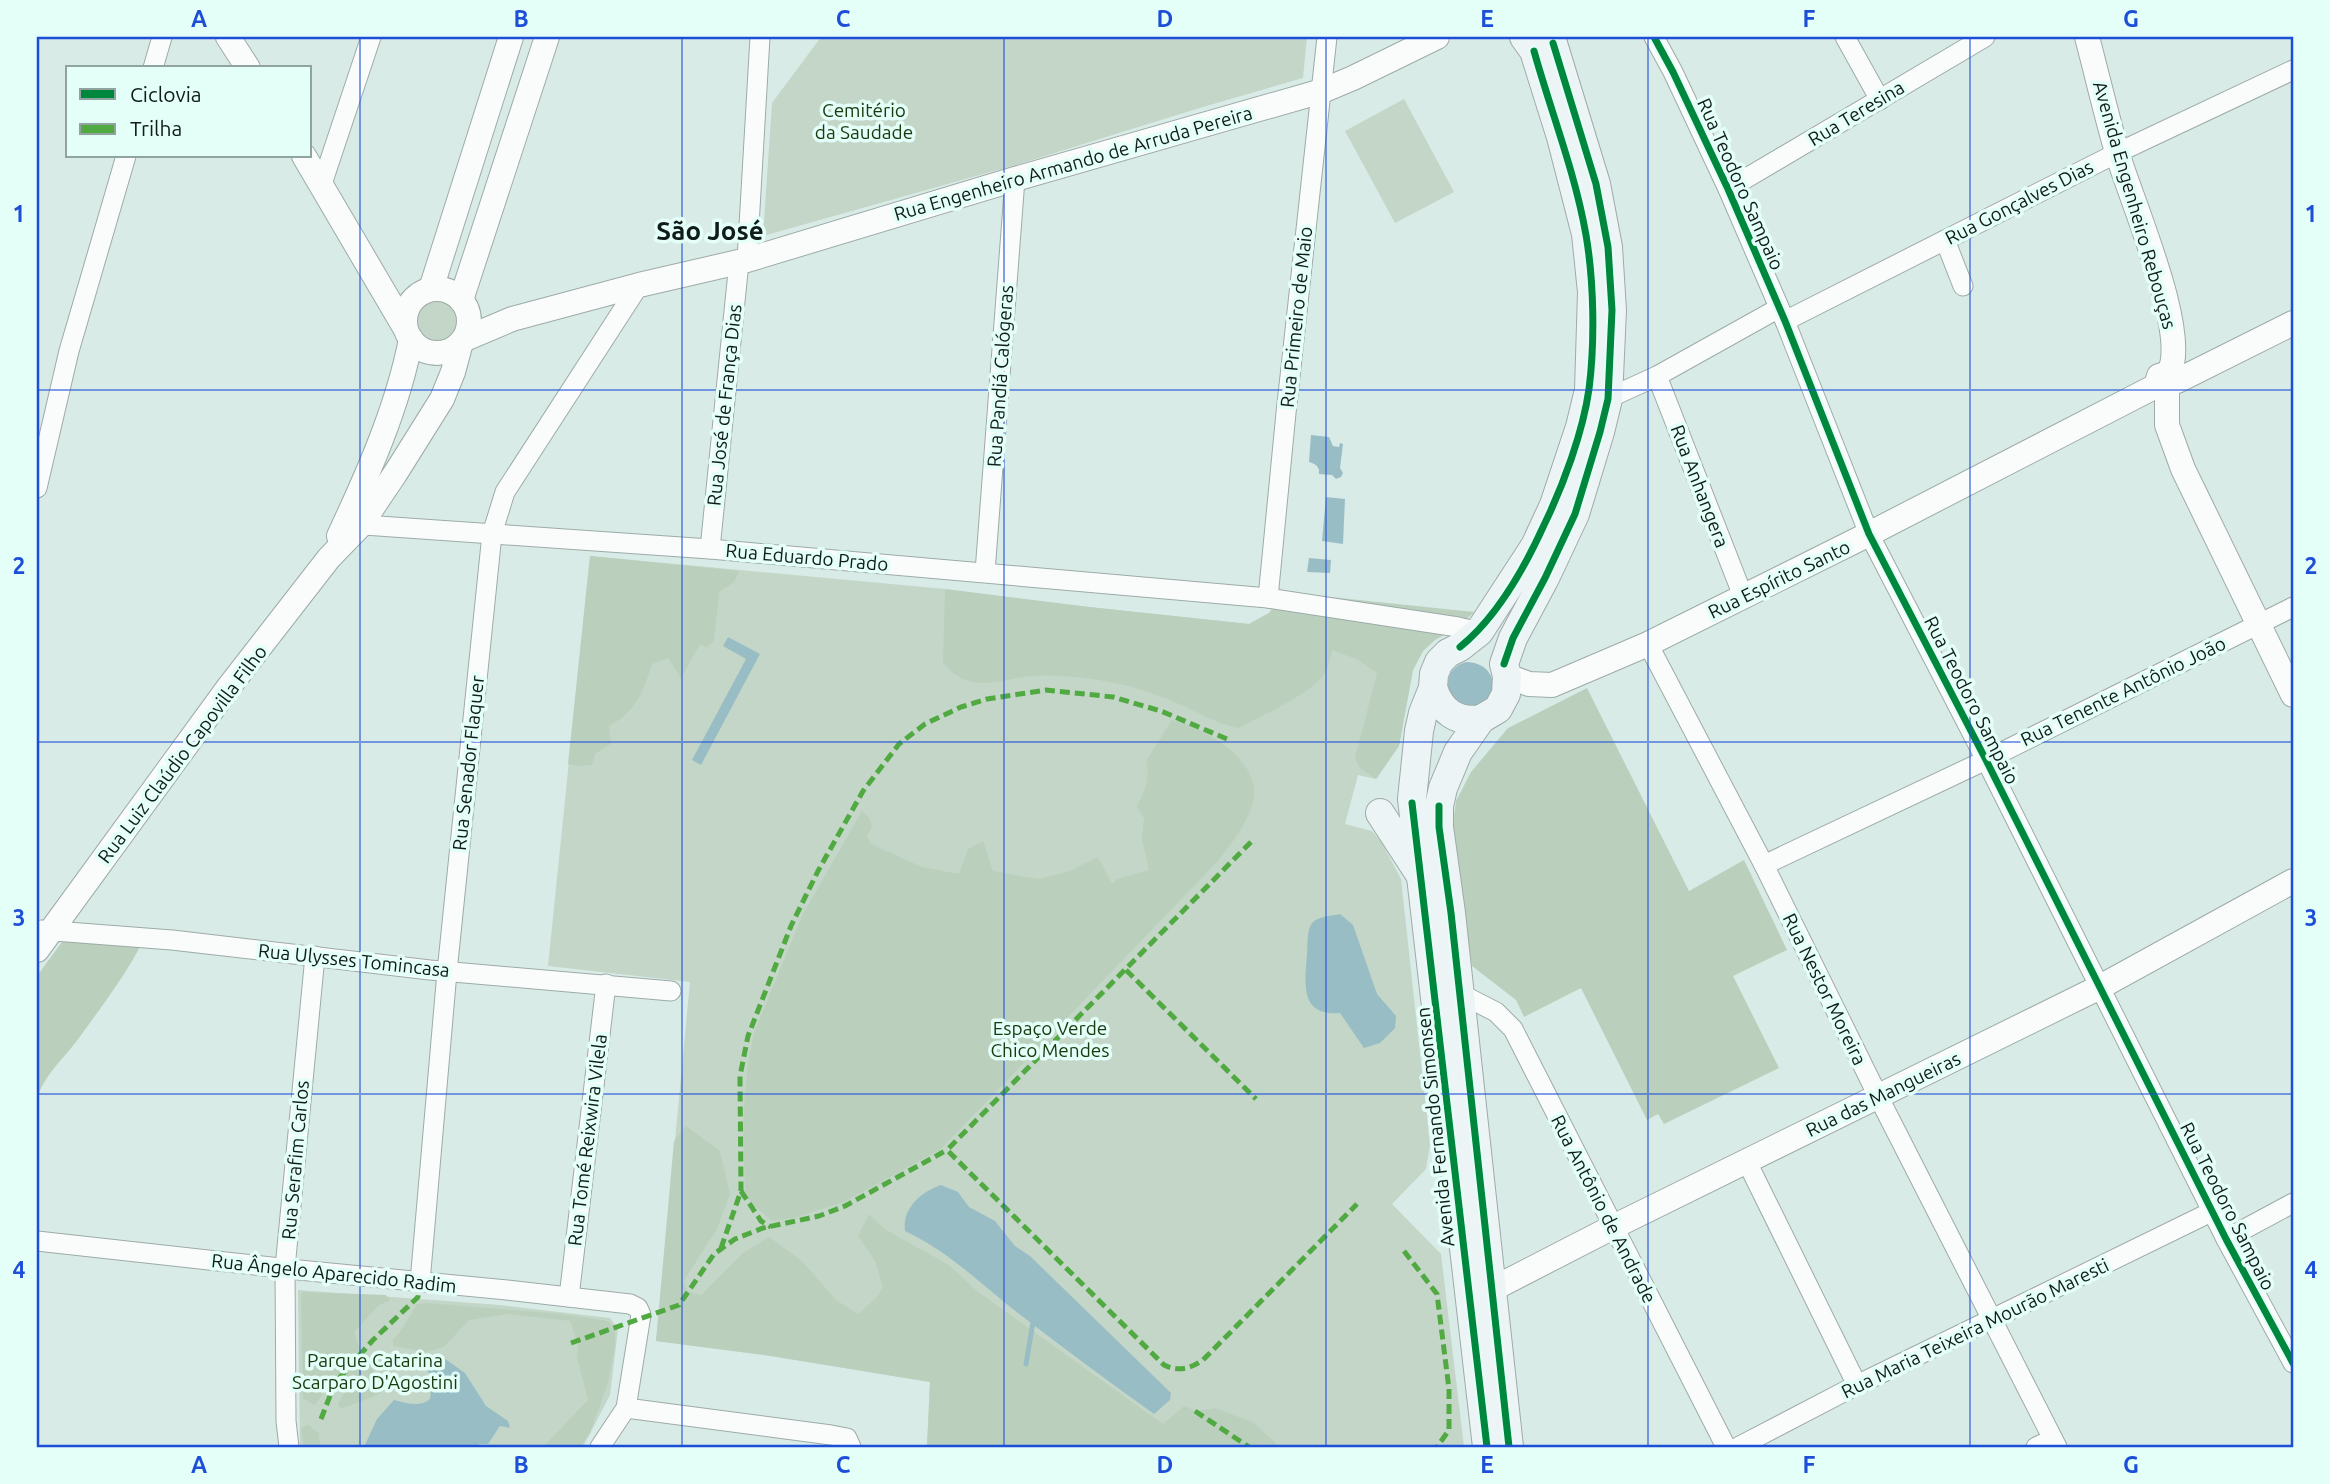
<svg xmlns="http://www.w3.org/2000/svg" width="2330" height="1484" viewBox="0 0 2330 1484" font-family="Ubuntu,sans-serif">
<rect width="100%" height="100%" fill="#d9ebe7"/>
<!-- green -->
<g fill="#c4d6c8">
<polygon points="821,37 1307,37 1303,78 1203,107 1019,164 763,236 772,103"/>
<polygon points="1404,99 1454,192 1395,223 1345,131"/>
<circle cx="437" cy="321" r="25"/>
<polygon points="590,556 945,589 1089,607 1249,624 1269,613 1279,600 1474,612 1458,627 1435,640 1423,651 1413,670 1399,746 1376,779 1358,775 1345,824 1372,831 1382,843 1401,879 1430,1145 1426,1169 1392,1204 1441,1254 1464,1447 927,1447 930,1382 771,1356 656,1341 690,982 548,966"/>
<polygon points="298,1290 500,1305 610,1318 618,1329 610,1395 583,1447 300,1447"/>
</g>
<!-- forest -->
<g fill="#bad0bd">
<path d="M590 556 739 571 734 582 719 592 714 641 707 647 700 644 681 678 668 658 652 664C643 693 636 711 609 726L611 744 595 754 592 765 582 766 568 764Z"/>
<path d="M945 589 1089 607 1249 624 1269 613 1282 592 1474 612 1458 627 1435 640 1423 651 1413 670 1399 746 1376 779 1360 768 1355 758 1377 673 1358 660 1333 650C1329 658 1329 669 1323 676 1311 693 1258 718 1238 728 1216 723 1199 713 1179 704 1147 689 1110 680 1075 677 1062 676 1046 675 1032 676 998 679 971 696 943 663Z"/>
<polygon points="1587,688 1689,891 1744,860 1787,950 1733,976 1779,1068 1664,1124 1658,1114 1647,1120 1581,988 1524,1017 1516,1000 1472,966 1452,830 1456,801 1471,772 1508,728"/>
<path d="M1172 720C1204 728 1263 760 1253 802 1247 825 1231 844 1217 862L940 1150 844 1202 794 1218 772 1221 751 1203 745 1191 743 1135 744 1102 749 1056 755 1030 803 914 862 811 870 819 872 827 867 836 871 844 922 867 959 874 968 849 983 841 993 871 1038 879 1067 872 1098 857 1112 884 1117 879 1149 870 1142 839 1144 819 1137 806C1145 791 1150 778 1146 761Z"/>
<path d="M62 942 142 943C124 978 99 1010 76 1042 62 1060 43 1077 37 1099V976Z"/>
<polygon points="686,1126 720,1151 730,1194 717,1229 683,1282 688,1291 701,1295 744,1252 769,1237 801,1260 836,1300 858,1314 876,1298 883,1287 875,1261 858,1236 869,1214 886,1230 949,1265 977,1291 1163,1424 1184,1406 1196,1411 1216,1408 1254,1423 1280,1447 927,1447 930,1382 771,1356 656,1341 674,1141"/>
<path d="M303 1292 386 1295 391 1300 379 1305 354 1332C357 1341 360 1351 365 1359 373 1372 384 1377 380 1394L341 1409 338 1405 343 1394 342 1380 328 1377 321 1397 315 1405 303 1399 301 1294Z"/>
<polygon points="427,1303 561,1314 608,1321 615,1331 615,1346 608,1383 590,1433 580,1447 543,1447 588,1400 577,1357 578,1344 570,1321 508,1314 469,1320 444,1347 427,1352 393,1346 393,1339 399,1333 417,1304"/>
<polygon points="308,1425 319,1433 320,1447 304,1447 301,1428"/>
</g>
<!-- water -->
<g fill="#99bdc5">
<path d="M1311 435 1329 437 1333 446 1339 447 1340 443 1343 444 1340 468 1343 473 1341 477 1336 479 1332 475 1319 474C1320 466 1315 464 1309 462Z"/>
<polygon points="1326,497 1345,499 1343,544 1322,541"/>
<polygon points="1309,558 1331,560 1330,573 1307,572"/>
<polygon points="728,637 760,654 701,765 692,760 746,659 723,646"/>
<path d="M1466 662C1487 662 1499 679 1490 699L1470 709 1450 698C1446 681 1447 668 1466 662Z"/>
<path d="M1340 914 1353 925 1377 994 1396 1016 1395 1028 1380 1043 1364 1048 1340 1013C1299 1016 1305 983 1307 954 1308 945 1306 930 1313 922 1320 916 1332 916 1340 914Z"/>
<path d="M941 1185 958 1192 969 1207 995 1221 1015 1246 1030 1256 1171 1393 1170 1400 1154 1414C1105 1379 1057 1343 1009 1306 976 1279 944 1249 905 1231 902 1208 921 1192 941 1185Z"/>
<path d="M441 1356 465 1373 486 1406 508 1421 510 1428 500 1426 488 1444H479L477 1447H364L377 1419 394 1400C406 1403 420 1408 430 1399L432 1384 427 1367Z"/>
</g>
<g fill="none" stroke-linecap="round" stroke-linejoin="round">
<!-- stream -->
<polyline stroke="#99bdc5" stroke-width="5" points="1026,1364 1033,1322"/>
<!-- minor casing -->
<g stroke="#9daba8" stroke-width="21">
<g id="minor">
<polyline points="1654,37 1673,72 1728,189 1785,321 1869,534 1986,760 2226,1239 2293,1363"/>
<polyline points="1845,37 1880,100"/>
<polyline points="153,68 162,37"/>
<polyline points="322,184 371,37"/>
<polyline points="1728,189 1985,37"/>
<polyline points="1945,240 1963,286"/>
<polyline points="747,260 760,37"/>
<polyline points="1785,321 2117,153 2293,70"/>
<polyline points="1657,376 1743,596"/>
<polyline points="1600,402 1657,376 1779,308"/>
<polyline points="37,488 69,351 126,156"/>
<polyline points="350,524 710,549 1268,598 1458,627 1479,632"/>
<polyline points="710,549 739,262"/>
<polyline points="985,572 1015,179"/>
<polyline points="1268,598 1286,413 1327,37"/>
<polyline points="1648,644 1764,865 1878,1096 2057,1447"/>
<polyline points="1764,865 1986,760 2293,607"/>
<polyline points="41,930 172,940 430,970 671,991"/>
<polyline points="1459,993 1496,1012 1513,1029 1726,1447"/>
<polyline points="1747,1162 1857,1385"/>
<polyline points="2226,1239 2293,1203"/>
<polyline points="37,1241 299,1270 507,1290 630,1304 638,1308 641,1315 626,1408 600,1447"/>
<polyline points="420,1282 447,972 492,534 505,492 639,285"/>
<polyline points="569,1297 606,984"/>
<polyline points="626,1408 831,1435 847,1438 851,1447"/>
<polyline points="289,1447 286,1421 285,1268 315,956"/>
<polyline points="1738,1447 1857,1385 2213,1211"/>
<polyline points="2036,1447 2053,1439"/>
</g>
</g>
<!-- tertiary casing -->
<g stroke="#9daba8" stroke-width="26">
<g id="tertiary">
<polyline points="228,37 248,68"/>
<path d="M2087 37C2097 75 2106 114 2117 152 2130 198 2190 332 2169 373"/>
<polyline points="304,156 405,328"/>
<circle cx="437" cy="321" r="32"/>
<polyline points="431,289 511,37"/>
<polyline points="461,300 547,37"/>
<polyline points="465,339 512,319 639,285 747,260 1015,179 1322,91 1353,78 1437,37"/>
<polyline points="2177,381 2293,323"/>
<polyline points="2167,395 2167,425 2183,469 2293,695"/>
<path d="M339 536C368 474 398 407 411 339"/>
<polyline points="1507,676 1529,684 1552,685 1648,644 1869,534 2156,386 2159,376 2169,373"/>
<polyline points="37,950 228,688 329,558 360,526 395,474 442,399 453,372 460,346"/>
<polyline points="1477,1297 1613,1227 2100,987 2293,881"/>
</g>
</g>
<!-- secondary casing -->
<g stroke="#9daba8" stroke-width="30">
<g id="secondary">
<path d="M1433 688C1441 711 1456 723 1481 719"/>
<polyline points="1380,813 1419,873"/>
<polyline points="1487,1447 1412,799 1419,731 1423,713 1433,688 1434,674 1439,662 1448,653 1460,647 1479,632 1535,546 1554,505 1580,427 1589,390 1592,292 1586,234 1561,137 1534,51 1524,37"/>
<polyline points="1509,1447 1451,913 1439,827 1439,806 1443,788 1458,752 1481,719 1498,709 1506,694 1507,676 1504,664 1513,638 1545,578 1575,514 1600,432 1608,399 1612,310 1608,247 1596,184 1551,37"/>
</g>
</g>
<!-- minor -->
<use href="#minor" stroke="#f9fcfb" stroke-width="19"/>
<!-- tertiary -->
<use href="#tertiary" stroke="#f9fcfb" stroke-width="24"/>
<!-- secondary -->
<use href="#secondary" stroke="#edf4f5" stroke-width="28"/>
<!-- quiet -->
<g stroke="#51a942" stroke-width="5" stroke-dasharray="10 5" stroke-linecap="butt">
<path d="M1251 842 947 1150 1164 1365C1178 1372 1190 1369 1203 1360L1357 1204"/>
<polyline points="1126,970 1256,1099"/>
<polyline points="741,1191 761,1221 771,1227"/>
<polyline points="721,1248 741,1191 740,1076 748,1036 791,926 818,871 863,791 899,744 925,724 961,707 987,699 1046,690 1113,697 1161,711 1227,739"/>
<polyline points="1404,1251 1437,1294 1449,1389 1449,1430 1437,1447"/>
<polyline points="571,1343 679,1305 714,1254 735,1239 763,1228 819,1216 845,1206 947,1150"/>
<polyline points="1195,1411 1249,1447"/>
<polyline points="321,1419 335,1383 373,1340 418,1297 420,1282"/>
</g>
<!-- cycleway casing -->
<g stroke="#e4fef8" stroke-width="11">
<g id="cycleway">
<polyline points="1654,37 1673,72 1728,189 1785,321 1869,534 1986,760 2226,1239 2293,1363"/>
<path d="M1460 647C1496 618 1525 567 1544 525 1563 486 1583 432 1589 389 1595 342 1594 282 1586 235 1575 172 1551 112 1534 51"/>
<polyline points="1504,664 1513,638 1545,578 1575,514 1600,432 1608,399 1612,310 1608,247 1596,184 1553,43"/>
<polyline points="1412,803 1487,1447"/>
<polyline points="1439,806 1439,827 1451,913 1509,1447"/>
</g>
</g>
<!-- cycleway -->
<use href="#cycleway" stroke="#00873e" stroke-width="7"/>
</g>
<!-- grid -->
<path fill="none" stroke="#1d4ed8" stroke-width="2" stroke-opacity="0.55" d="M360 37V1447M682 37V1447M1004 37V1447M1326 37V1447M1648 37V1447M1970 37V1447M37 390H2293M37 742H2293M37 1094H2293"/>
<g text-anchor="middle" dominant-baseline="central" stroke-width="7" stroke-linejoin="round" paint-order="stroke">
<!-- park labels -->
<g font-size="19" fill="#173b0f" stroke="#e4fef8">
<text x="864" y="110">Cemitério<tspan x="864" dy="22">da Saudade</tspan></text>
<text x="1050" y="1028">Espaço Verde<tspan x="1050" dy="22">Chico Mendes</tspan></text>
<text x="375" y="1360">Parque Catarina<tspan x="375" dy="22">Scarparo D'Agostini</tspan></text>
</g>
<!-- street labels -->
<g font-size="19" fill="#101c19" stroke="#e4fef8">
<text transform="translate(1856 113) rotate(-31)">Rua Teresina</text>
<text transform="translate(1073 163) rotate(-16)">Rua Engenheiro Armando de Arruda Pereira</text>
<text transform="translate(1741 184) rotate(66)">Rua Teodoro Sampaio</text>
<text transform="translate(2019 202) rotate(-27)">Rua Gonçalves Dias</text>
<text transform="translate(2135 205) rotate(74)">Avenida Engenheiro Rebouças</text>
<text transform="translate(1296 317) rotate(-84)">Rua Primeiro de Maio</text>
<text transform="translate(1000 376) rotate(-86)">Rua Pandiá Calógeras</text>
<text transform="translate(724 405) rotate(-84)">Rua José de França Dias</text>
<text transform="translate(1700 486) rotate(69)">Rua Anhangera</text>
<text transform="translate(807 557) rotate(5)">Rua Eduardo Prado</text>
<text transform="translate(1779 579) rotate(-26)">Rua Espírito Santo</text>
<text transform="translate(2123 691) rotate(-26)">Rua Tenente Antônio João</text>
<text transform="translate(1972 700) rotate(63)">Rua Teodoro Sampaio</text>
<text transform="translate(182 754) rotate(-53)">Rua Luiz Claúdio Capovilla Filho</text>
<text transform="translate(468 763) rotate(-84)">Rua Senador Flaquer</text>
<text transform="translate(354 960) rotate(6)">Rua Ulysses Tomincasa</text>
<text transform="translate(1825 989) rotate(64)">Rua Nestor Moreira</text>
<text transform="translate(1883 1094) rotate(-26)">Rua das Mangueiras</text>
<text transform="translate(1435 1127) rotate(-96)">Avenida Fernando Simonsen</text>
<text transform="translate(587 1140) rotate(-83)">Rua Tomé Reixwira Vilela</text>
<text transform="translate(295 1160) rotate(-85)">Rua Serafim Carlos</text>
<text transform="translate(2228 1206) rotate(63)">Rua Teodoro Sampaio</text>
<text transform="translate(1604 1209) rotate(63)">Rua Antônio de Andrade</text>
<text transform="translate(334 1273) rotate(6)">Rua Ângelo Aparecido Radim</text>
<text transform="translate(1975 1328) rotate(-26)">Rua Maria Teixeira Mourão Maresti</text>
</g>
<!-- district labels -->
<g font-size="26" font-weight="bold" fill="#101c19" stroke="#e4fef8">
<text x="710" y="230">São José</text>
</g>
</g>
<!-- border -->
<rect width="2330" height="1484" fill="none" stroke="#e4fef8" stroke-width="77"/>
<!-- legend -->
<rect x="66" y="66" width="245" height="91" fill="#e4fef8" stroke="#8fa49f" stroke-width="2"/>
<rect x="80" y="89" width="35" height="10" fill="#00873e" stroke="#8fa49f" stroke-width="2"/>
<text x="130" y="102" font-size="21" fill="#101c19">Ciclovia</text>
<rect x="80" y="124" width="35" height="10" fill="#51a942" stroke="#8fa49f" stroke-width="2"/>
<text x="130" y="136" font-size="21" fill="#101c19">Trilha</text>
<rect x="38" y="38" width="2254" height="1408" fill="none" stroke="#1d4ed8" stroke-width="2.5"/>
<g font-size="23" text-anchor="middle" font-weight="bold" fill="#1d4ed8">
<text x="199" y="27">A</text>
<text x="521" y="27">B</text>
<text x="843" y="27">C</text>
<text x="1165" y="27">D</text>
<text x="1487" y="27">E</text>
<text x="1809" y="27">F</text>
<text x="2131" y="27">G</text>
<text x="19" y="222">1</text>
<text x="2311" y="222">1</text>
<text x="19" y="574">2</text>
<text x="2311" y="574">2</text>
<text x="19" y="926">3</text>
<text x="2311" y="926">3</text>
<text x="19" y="1278">4</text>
<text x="2311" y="1278">4</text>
<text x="199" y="1473">A</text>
<text x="521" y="1473">B</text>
<text x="843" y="1473">C</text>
<text x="1165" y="1473">D</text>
<text x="1487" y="1473">E</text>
<text x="1809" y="1473">F</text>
<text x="2131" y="1473">G</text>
</g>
</svg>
